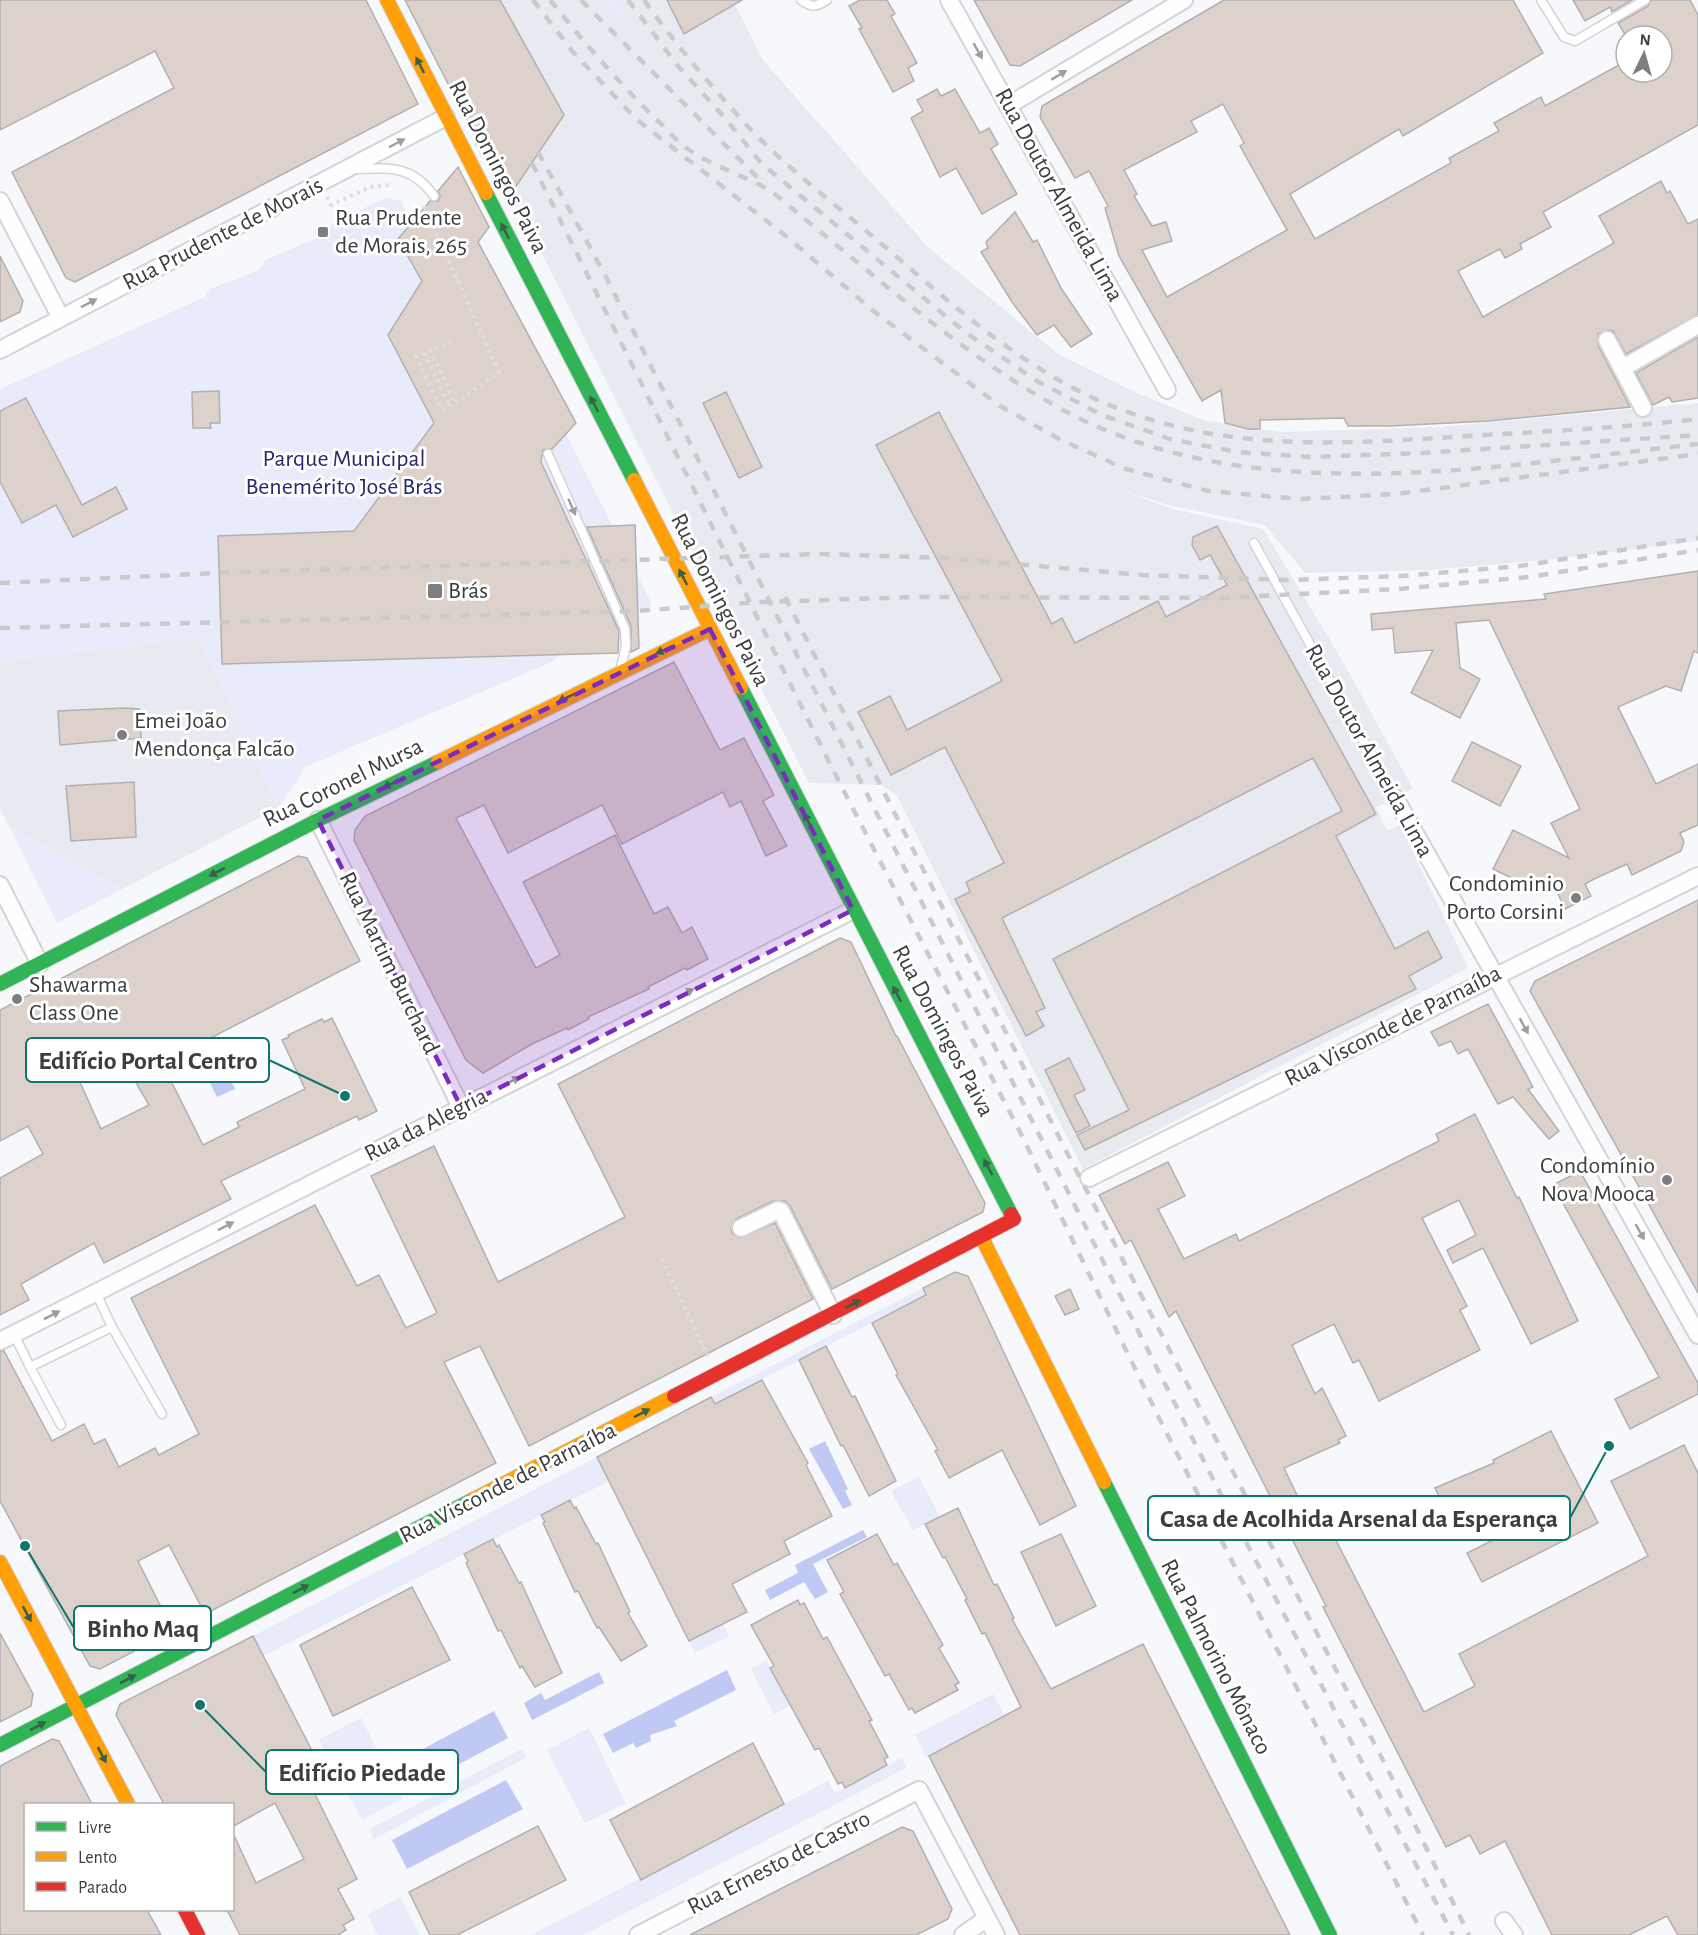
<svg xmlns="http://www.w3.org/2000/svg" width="1698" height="1935" viewBox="0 0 1698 1935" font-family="'Alegreya Sans',sans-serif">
<rect width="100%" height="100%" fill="#f7f8fb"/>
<!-- built -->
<g fill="#e8eaf2">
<polygon points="414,0 733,0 762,59 928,247 1058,354 1135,392 1203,420 1281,432 1439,427 1698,403 1698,541 1545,560 1429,570 1305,573 1265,525 1168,505 1115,488 1173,509 1263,529 1342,660 1413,789 1376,808 1387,830 1400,825 1468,968 1083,1169 897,796 882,785 809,783"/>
<polygon points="199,637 278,808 122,889 9,826 0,809 0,662"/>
</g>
<!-- green -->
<g fill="#e8ebfa">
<polygon points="601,0 615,0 623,13 618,17"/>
<polygon points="385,198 401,201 422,243 565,432 651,602 649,612 635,608 635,641 569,643 554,661 307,766 278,808 199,638 0,662 0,389 205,297 210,289 259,270 265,260 319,237 322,229"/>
<polygon points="9,826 122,889 57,923"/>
<polygon points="923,1288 926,1295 714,1404 711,1397"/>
<polygon points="597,1457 609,1481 263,1656 253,1636"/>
<polygon points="919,1477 940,1517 913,1530 891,1491"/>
<polygon points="723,1624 729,1636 695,1653 689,1641"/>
<polygon points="766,1660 791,1705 774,1714 751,1669"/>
<polygon points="993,1694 1005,1716 926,1758 915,1735"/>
<polygon points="361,1718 402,1799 362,1820 319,1740"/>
<polygon points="589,1728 626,1803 585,1823 547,1750"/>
<polygon points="522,1749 527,1757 374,1839 370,1829"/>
<polygon points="902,1758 906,1768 583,1935 531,1935 828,1781 835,1793"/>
<polygon points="400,1897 420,1935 378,1935 367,1915"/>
</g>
<!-- water -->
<g fill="#c0c8f4">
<polygon points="266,1041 271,1054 228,1074 235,1089 217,1097 204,1071"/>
<polygon points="825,1441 848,1489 845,1491 852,1505 843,1509 809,1449"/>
<polygon points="863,1530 867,1537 813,1564 828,1592 815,1599 804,1582 770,1600 765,1590 798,1573 795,1565"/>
<polygon points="727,1670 736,1690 674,1721 677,1726 650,1735 651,1741 636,1748 633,1743 613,1753 603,1734"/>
<polygon points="599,1672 604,1683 532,1720 524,1703 541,1693 545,1700"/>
<polygon points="494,1711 508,1738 407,1792 393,1765"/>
<polygon points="506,1780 523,1809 407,1869 392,1840"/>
</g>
<!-- building -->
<g fill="#ddd2cb" stroke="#b1b0b1" stroke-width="1.5" fill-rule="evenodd">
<polygon points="0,0 366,0 418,104 75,282 66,278 12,172 174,88 155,51 0,130"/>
<polygon points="405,0 500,0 564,115 506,201 476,144 478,142"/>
<polygon points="667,0 742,0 684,34"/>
<polygon points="860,0 887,0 895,14 891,16 917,63 908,68 914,81 893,92 859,29 862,28 849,6"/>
<polygon points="974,0 1132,0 1020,66 1010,65"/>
<path d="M1224 0H1513L1543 53 1403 136 1399 129 1290 194 1315 239 1451 163 1449 158 1499 131 1494 123 1541 97 1545 106 1626 61V72H1662V36H1626L1618 23 1648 6 1651 0H1690L1698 15V125L1543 212 1551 227 1520 244 1522 249 1505 258 1500 249 1458 271 1483 317 1614 243 1599 216 1661 181 1667 193 1670 191 1688 224 1698 219V315L1626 354 1613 331 1607 330 1598 334V345L1630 407 1489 421 1390 426H1348L1344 418 1260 420V429H1248L1225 423 1221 390 1202 401 1119 256 1105 208 1108 206 1089 171 1075 178 1040 117 1042 106ZM1223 104 1244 143 1240 146 1287 230 1167 297 1142 250 1172 241 1166 222 1152 226 1134 196 1137 194 1124 170 1197 132 1191 121Z"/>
<polygon points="1573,0 1632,0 1612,12 1610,7 1585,21"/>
<polygon points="937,89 941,96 955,89 980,133 989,128 998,144 991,149 1017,194 982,214 956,168 940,177 911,118 923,111 917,100"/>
<polygon points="458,167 489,227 478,242 576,423 552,449 543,450 541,462 619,631 618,653 222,664 218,536 354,531 434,423 388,335 422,281 398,239 430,201 438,201 440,196 438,191"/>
<polygon points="1015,212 1033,242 1037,240 1061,288 1092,334 1071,347 1054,325 1037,335 1012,302 981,252 988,248 986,242"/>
<polygon points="0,256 23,301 20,312 0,322"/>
<polygon points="1698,337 1698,398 1672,402 1669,397 1653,405 1636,373"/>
<polygon points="219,391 220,423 210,423 211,428 193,428 192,392"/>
<polygon points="726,392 762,467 739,478 703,403"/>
<polygon points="26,398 82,505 116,487 127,509 73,537 56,505 22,523 0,482 0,411"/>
<polygon points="939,412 1052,624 1062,618 1075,643 1158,601 1166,617 1227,585 1210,555 1200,560 1192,545 1193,537 1217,526 1376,814 1336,836 1395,949 1428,931 1442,958 1409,976 1416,989 1085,1150 1077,1135 1129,1110 1053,959 1342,811 1313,758 1002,918 1045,1008 1036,1012 1044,1026 1026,1036 955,899 970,892 966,882 1004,863 945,747 891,775 858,712 890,696 907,730 1002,681 876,445"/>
<polygon points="635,525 639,648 631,652 631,626 587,527"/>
<polygon points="1698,571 1698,653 1694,651 1681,691 1666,686 1618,707 1656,784 1698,764 1698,825 1680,833 1684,842 1681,851 1632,875 1627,864 1596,878 1585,884 1591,896 1565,909 1550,877 1542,893 1493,869 1513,830 1569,858 1551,823 1580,809 1489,620 1456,623 1460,668 1480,679 1460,718 1411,693 1433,650 1395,653 1393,628 1372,630 1371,614 1546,599 1544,594"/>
<polygon points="674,662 720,750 744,738 774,795 763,801 787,846 766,856 741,801 730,807 723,792 622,844 602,805 508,853 484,805 456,818 536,968 560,955 523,882 615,835 654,914 668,907 682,933 692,927 708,959 687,970 685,968 648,987 649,989 588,1017 589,1019 568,1030 567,1028 532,1044 483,1073 466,1060 354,840 355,830 365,816"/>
<polygon points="124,708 139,709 141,738 60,745 58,711"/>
<polygon points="1472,742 1521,766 1500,806 1452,781"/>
<polygon points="134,782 136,837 71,841 66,786"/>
<path d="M298 856 307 858 360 961 162 1063 203 1145 239 1127 237 1122 305 1089 282 1040 289 1037 288 1035 322 1019 324 1022 332 1018 377 1111 359 1120 357 1116 221 1181 231 1199 104 1263 94 1243 21 1284 29 1300 0 1315V1178L43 1154 28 1126 0 1141V1010ZM101 1055 107 1067 123 1060 149 1105 101 1129 75 1071Z"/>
<polygon points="1698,900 1698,1293 1530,991 1535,981"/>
<polygon points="840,938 851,942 896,1036 897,1036 985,1203 983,1212 832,1289 790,1206 785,1201 773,1201 736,1219 731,1228 732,1233 740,1238 775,1223 813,1299 529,1446 480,1346 444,1362 496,1463 205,1614 169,1545 138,1561 173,1631 100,1669 90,1666 0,1501 0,1351 4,1351 52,1441 84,1424 94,1444 105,1439 119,1467 155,1448 159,1455 199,1434 131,1298 315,1205 357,1286 379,1275 406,1328 437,1313 371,1176 434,1146 498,1282 625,1217 558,1084"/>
<polygon points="1488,1004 1533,1087 1528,1089 1559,1131 1549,1139 1513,1097 1498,1104 1468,1049 1458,1054 1451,1041 1439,1046 1431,1032"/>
<polygon points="1069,1058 1085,1090 1074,1095 1090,1126 1076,1133 1045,1070"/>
<polygon points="1475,1114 1517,1198 1519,1197 1578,1321 1531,1344 1483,1248 1453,1263 1447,1250 1476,1235 1459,1200 1422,1218 1467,1306 1460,1310 1480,1350 1379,1401 1359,1360 1353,1363 1334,1324 1292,1345 1315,1394 1322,1388 1346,1436 1338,1440 1340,1443 1284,1468 1309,1520 1322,1513 1424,1712 1475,1686 1459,1654 1648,1556 1611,1481 1684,1445 1698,1473 1698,1935 1678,1935 1667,1916 1629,1935 1552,1935 1505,1841 1480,1854 1470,1835 1446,1847 1323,1607 1326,1606 1176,1311 1169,1317 1131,1240 1125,1244 1099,1195 1168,1162 1185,1196 1158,1209 1184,1259 1236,1234 1239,1241 1439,1141 1436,1134"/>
<polygon points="1580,1171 1698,1383 1698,1394 1630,1429 1615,1399 1659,1377 1553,1185"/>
<polygon points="955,1272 968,1276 1076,1506 1040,1525 1002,1450 949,1478 935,1451 938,1450 896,1375 898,1374 872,1323 926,1295 923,1288"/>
<polygon points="1070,1289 1079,1309 1065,1315 1055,1296"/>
<polygon points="826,1346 852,1397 855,1396 896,1481 869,1496 843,1445 841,1446 799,1360"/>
<polygon points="762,1380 808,1463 806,1465 832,1516 784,1541 790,1554 732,1584 747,1612 689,1641 597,1457 711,1397 715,1404"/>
<polygon points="1551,1431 1598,1523 1482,1582 1467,1553 1503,1535 1486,1501 1450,1518 1435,1488 1494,1463 1493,1460"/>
<polygon points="570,1500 574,1508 576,1507 596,1544 598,1543 630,1612 628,1613 647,1646 621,1661 599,1627 597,1628 578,1591 575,1592 543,1523 545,1522 541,1515"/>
<polygon points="958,1508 994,1585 997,1584 1014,1618 1012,1619 1051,1689 1143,1644 1290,1935 1020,1935 929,1756 1021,1707 985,1633 982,1634 965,1600 967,1599 945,1557 943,1558 925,1524"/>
<polygon points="877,1534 894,1565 897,1563 943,1645 939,1648 959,1683 955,1685 958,1690 915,1713 912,1708 909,1710 889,1674 885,1676 840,1594 844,1592 827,1560"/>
<polygon points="1061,1534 1096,1606 1056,1626 1021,1552"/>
<polygon points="493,1539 497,1547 499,1545 519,1583 521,1582 562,1673 535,1687 522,1666 520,1668 501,1630 498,1631 466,1563 468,1561 464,1554"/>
<polygon points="412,1587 450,1660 333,1716 300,1645"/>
<polygon points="798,1600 800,1605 804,1603 823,1639 827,1637 872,1720 869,1721 888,1757 884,1759 887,1765 845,1788 842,1782 838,1784 819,1748 815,1750 770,1668 774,1666 751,1625"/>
<polygon points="0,1633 33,1694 31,1706 0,1722"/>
<polygon points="253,1636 325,1776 310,1784 357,1879 338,1889 354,1919 343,1925 346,1930 338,1935 240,1935 227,1910 232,1910 232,1831 256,1883 304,1859 275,1803 232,1827 232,1804 164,1804 116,1715 120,1704"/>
<polygon points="52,1739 59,1741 92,1804 26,1804 26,1910 147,1910 161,1935 0,1935 0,1766"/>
<polygon points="753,1743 784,1804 641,1880 610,1820"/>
<polygon points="538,1826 566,1880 457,1935 430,1935 409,1892"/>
<polygon points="902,1827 913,1831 952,1909 948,1919 916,1935 690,1935"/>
</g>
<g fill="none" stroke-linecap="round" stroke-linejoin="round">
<!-- lane casing -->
<g stroke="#d3d4d6" stroke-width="11">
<g id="lane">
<path d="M801 0C812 8 816 7 827 0"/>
<polyline points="1541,0 1564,37 1575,41 1645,0"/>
<path d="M355 169C390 168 412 165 434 196"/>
<polyline points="548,454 625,629 626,646 621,667"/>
<polyline points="1254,543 1395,798"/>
<polyline points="96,1293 112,1327"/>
<polyline points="14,1334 30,1367"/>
<polyline points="61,1425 30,1367 112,1327 162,1414"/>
</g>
</g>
<!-- street casing -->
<g stroke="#d3d4d6" stroke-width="20">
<g id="street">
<polyline points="949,0 1167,390"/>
<polyline points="1009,105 1184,0"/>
<polyline points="0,201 61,318"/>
<polyline points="1607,340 1643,408"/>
<polyline points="0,350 446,117"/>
<polyline points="1623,368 1698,325"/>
<polyline points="1395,798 1698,1335"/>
<polyline points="318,820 461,1107"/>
<polyline points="0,885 40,964"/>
<polyline points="1089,1178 1698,876"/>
<polyline points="741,1228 778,1210 781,1211 833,1315"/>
<polyline points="0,1341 853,910"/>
<polyline points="1504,1921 1514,1935"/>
<polyline points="638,1935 919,1790 996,1935"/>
<polyline points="963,1935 987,1918"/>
</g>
</g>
<!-- fast casing -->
<g stroke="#d3d4d6" stroke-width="16">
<g id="fast">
<polyline points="486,193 634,480"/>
<polyline points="741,688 1011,1214"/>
<polyline points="0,984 318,820 438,762"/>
<polyline points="1104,1482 1330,1935"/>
<polyline points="0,1745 472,1500"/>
</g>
</g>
<!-- slow casing -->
<g stroke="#d3d4d6" stroke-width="16">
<g id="slow">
<polyline points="387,0 486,193"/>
<polyline points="634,480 741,688"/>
<polyline points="438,762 710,629"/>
<polyline points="982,1238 1104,1482"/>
<polyline points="472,1500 674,1396"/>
<polyline points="0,1562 128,1804"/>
</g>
</g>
<!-- jam casing -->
<g stroke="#d3d4d6" stroke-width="16">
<g id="jam">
<polyline points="674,1396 1014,1219 1011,1214"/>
<polyline points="185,1910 198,1935"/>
</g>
</g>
<!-- path -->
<g stroke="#dededf" stroke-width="4" stroke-dasharray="3 4.5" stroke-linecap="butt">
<polyline points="327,197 331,205 370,187 392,185"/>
<polyline points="424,206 499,372 455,403 441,409 416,356 455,340"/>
<polyline points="430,350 455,403"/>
<polyline points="424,353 450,406"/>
<polyline points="662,1259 708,1356"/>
</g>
<!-- lane -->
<use href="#lane" stroke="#fefefe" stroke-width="8"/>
<!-- street -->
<use href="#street" stroke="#fefefe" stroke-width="16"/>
<!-- fast -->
<use href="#fast" stroke="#30b455" stroke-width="14"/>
<!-- slow -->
<use href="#slow" stroke="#ff9f0a" stroke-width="14"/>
<!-- jam -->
<use href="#jam" stroke="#e5322d" stroke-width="14"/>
<!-- rail -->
<g stroke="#cacacb" stroke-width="4.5" stroke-dasharray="10 10" stroke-linecap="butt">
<polyline points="533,0 573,52 636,119 787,237 876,313 1000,406 1061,440 1126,469 1208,491 1301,499 1396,494 1698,454"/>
<path d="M550 0C583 41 617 81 655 118 666 128 676 141 688 149 713 167 745 175 770 191 781 198 791 208 801 216 886 285 968 359 1065 411 1254 512 1495 466 1698 444"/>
<polyline points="581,0 762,182"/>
<polyline points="628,0 678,66 725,118 761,163 965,332 1037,381 1102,415 1170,439 1237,452 1312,457 1422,453 1698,435"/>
<path d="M644 0C677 46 714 90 753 132 791 171 836 205 877 240 941 295 1002 351 1077 390 1208 457 1343 444 1485 435 1556 431 1627 427 1698 419"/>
<polyline points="538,152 605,275 1216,1485 1453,1935"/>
<polyline points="532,163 831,766 1019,1130 1160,1420 1423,1935"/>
<polyline points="0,583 218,573 820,554 945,558 1143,575 1288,580 1402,576 1520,566 1698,538"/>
<polyline points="785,597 1062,1143 1386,1766 1469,1935"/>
<polyline points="0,628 637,611 761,602 918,597 1222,598 1399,589 1529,577 1698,550"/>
</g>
</g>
<!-- one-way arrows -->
<defs><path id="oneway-solid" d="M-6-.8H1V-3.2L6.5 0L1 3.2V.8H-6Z" transform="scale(1.5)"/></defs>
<g fill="#9d9e9e">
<use href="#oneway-solid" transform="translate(978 51) rotate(60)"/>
<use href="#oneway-solid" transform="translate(1059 75) rotate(-31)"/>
<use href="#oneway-solid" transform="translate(397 143) rotate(-28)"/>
<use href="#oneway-solid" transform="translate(89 303) rotate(-27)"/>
<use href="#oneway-solid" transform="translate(572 507) rotate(66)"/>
<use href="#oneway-solid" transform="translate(686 993) rotate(-27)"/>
<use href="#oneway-solid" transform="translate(1524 1026) rotate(61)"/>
<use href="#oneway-solid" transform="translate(512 1081) rotate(-27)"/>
<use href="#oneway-solid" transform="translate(226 1226) rotate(-27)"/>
<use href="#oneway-solid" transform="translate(1640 1232) rotate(61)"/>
<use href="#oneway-solid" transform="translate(52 1315) rotate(-27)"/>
</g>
<g fill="#386145">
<use href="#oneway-solid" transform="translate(420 65) rotate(-117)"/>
<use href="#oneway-solid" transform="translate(505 231) rotate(-117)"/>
<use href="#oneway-solid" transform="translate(594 404) rotate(-117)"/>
<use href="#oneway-solid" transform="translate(683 577) rotate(-117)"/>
<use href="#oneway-solid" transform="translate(664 650) rotate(155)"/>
<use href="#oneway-solid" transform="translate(566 698) rotate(154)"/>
<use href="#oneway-solid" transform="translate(391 784) rotate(154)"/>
<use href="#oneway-solid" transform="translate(808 821) rotate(-117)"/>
<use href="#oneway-solid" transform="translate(217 872) rotate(153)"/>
<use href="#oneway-solid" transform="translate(897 994) rotate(-118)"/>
<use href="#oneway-solid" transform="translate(988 1167) rotate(-118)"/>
<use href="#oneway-solid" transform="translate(853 1304) rotate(-27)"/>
<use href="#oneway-solid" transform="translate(642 1413) rotate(-27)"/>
<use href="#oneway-solid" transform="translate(301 1589) rotate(-27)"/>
<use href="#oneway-solid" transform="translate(27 1614) rotate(62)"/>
<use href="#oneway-solid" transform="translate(128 1679) rotate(-27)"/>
<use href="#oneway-solid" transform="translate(38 1726) rotate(-27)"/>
<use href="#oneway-solid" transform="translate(102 1755) rotate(62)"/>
</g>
<!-- marked area -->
<path fill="#7b2cbf" fill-opacity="0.2" stroke="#7b2cbf" stroke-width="4.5" stroke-dasharray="12 8" stroke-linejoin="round" d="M710 629 853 910 461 1107 318 820Z"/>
<!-- markers -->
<g fill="#7d7e80" stroke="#fff" stroke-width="2">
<rect x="317" y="226" width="12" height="12" rx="3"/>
<rect x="427" y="583" width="16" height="16" rx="3"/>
<circle cx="122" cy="735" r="6"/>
<circle cx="1576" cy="898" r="6"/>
<circle cx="17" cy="999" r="6"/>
<circle cx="1667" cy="1180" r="6"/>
</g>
<g text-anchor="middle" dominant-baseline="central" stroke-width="6" stroke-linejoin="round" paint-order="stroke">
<!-- street labels -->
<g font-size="24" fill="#3c3d3e" stroke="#fff">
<text transform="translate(498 167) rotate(63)">Rua Domingos Paiva</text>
<text transform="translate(1059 195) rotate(61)">Rua Doutor Almeida Lima</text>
<text transform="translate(223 234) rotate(-27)">Rua Prudente de Morais</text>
<text transform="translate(720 600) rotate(63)">Rua Domingos Paiva</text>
<text transform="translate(1369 751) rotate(61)">Rua Doutor Almeida Lima</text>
<text transform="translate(343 783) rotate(-26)">Rua Coronel Mursa</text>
<text transform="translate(389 963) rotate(64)">Rua Martim Burchard</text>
<text transform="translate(1393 1026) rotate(-27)">Rua Visconde de Parnaíba</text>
<text transform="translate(943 1031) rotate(62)">Rua Domingos Paiva</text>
<text transform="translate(426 1125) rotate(-27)">Rua da Alegria</text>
<text transform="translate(508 1483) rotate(-27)">Rua Visconde de Parnaíba</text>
<text transform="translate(1216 1657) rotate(63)">Rua Palmorino Mônaco</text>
<text transform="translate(779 1863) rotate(-27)">Rua Ernesto de Castro</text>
</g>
<!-- poi labels -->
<g font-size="24" fill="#3c3d3e" stroke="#fff" text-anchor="start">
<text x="335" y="218">Rua Prudente<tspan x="335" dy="28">de Morais, 265</tspan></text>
<text x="448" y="591">Brás</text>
<text x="134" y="721">Emei João<tspan x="134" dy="28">Mendonça Falcão</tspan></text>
<text x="1564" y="884" text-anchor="end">Condominio<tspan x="1564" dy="28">Porto Corsini</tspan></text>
<text x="29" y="985">Shawarma<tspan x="29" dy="28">Class One</tspan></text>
<text x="1655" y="1166" text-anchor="end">Condomínio<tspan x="1655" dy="28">Nova Mooca</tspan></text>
</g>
<!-- park labels -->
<g font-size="24" fill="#25286e" stroke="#fff">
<text x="344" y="459">Parque Municipal<tspan x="344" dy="28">Benemérito José Brás</tspan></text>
</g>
</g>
<!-- callouts -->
<path fill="none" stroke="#0f766e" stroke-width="2" d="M345 1096L269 1060M1609 1446L1570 1518M25 1546L74 1628M200 1705L266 1772"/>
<g fill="#0f766e" stroke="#fff" stroke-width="2">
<circle cx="345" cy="1096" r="6"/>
<circle cx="1609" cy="1446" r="6"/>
<circle cx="25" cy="1546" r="6"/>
<circle cx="200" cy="1705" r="6"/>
</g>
<g fill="#fff" stroke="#0f766e" stroke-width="2">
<rect x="26" y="1038" width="243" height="44" rx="6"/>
<rect x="1148" y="1496" width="422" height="44" rx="6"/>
<rect x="74" y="1606" width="137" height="44" rx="6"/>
<rect x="266" y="1750" width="192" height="44" rx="6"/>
</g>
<g font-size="26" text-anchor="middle" font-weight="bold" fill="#3c3d3e">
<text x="148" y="1069">Edifício Portal Centro</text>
<text x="1359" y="1527">Casa de Acolhida Arsenal da Esperança</text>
<text x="143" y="1637">Binho Maq</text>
<text x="362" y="1781">Edifício Piedade</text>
</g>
<!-- legend -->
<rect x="24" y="1803" width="210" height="108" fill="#ffffff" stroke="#b1b1b2" stroke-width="1.5"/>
<rect x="36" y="1822" width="30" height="9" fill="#30b455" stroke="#b1b1b2" stroke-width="1.5"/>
<text x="78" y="1833" font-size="18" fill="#3c3d3e">Livre</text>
<rect x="36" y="1852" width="30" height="9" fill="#ff9f0a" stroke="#b1b1b2" stroke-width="1.5"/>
<text x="78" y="1863" font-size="18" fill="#3c3d3e">Lento</text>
<rect x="36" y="1882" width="30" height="9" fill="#e5322d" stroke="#b1b1b2" stroke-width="1.5"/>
<text x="78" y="1893" font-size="18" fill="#3c3d3e">Parado</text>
<!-- north arrow -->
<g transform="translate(1644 54) rotate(5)"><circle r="28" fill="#ffffff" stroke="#b1b1b2" stroke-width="1.5"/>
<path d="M0-4.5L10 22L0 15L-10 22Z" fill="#7d7e80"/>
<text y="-9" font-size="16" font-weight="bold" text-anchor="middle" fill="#3c3d3e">N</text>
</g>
</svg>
